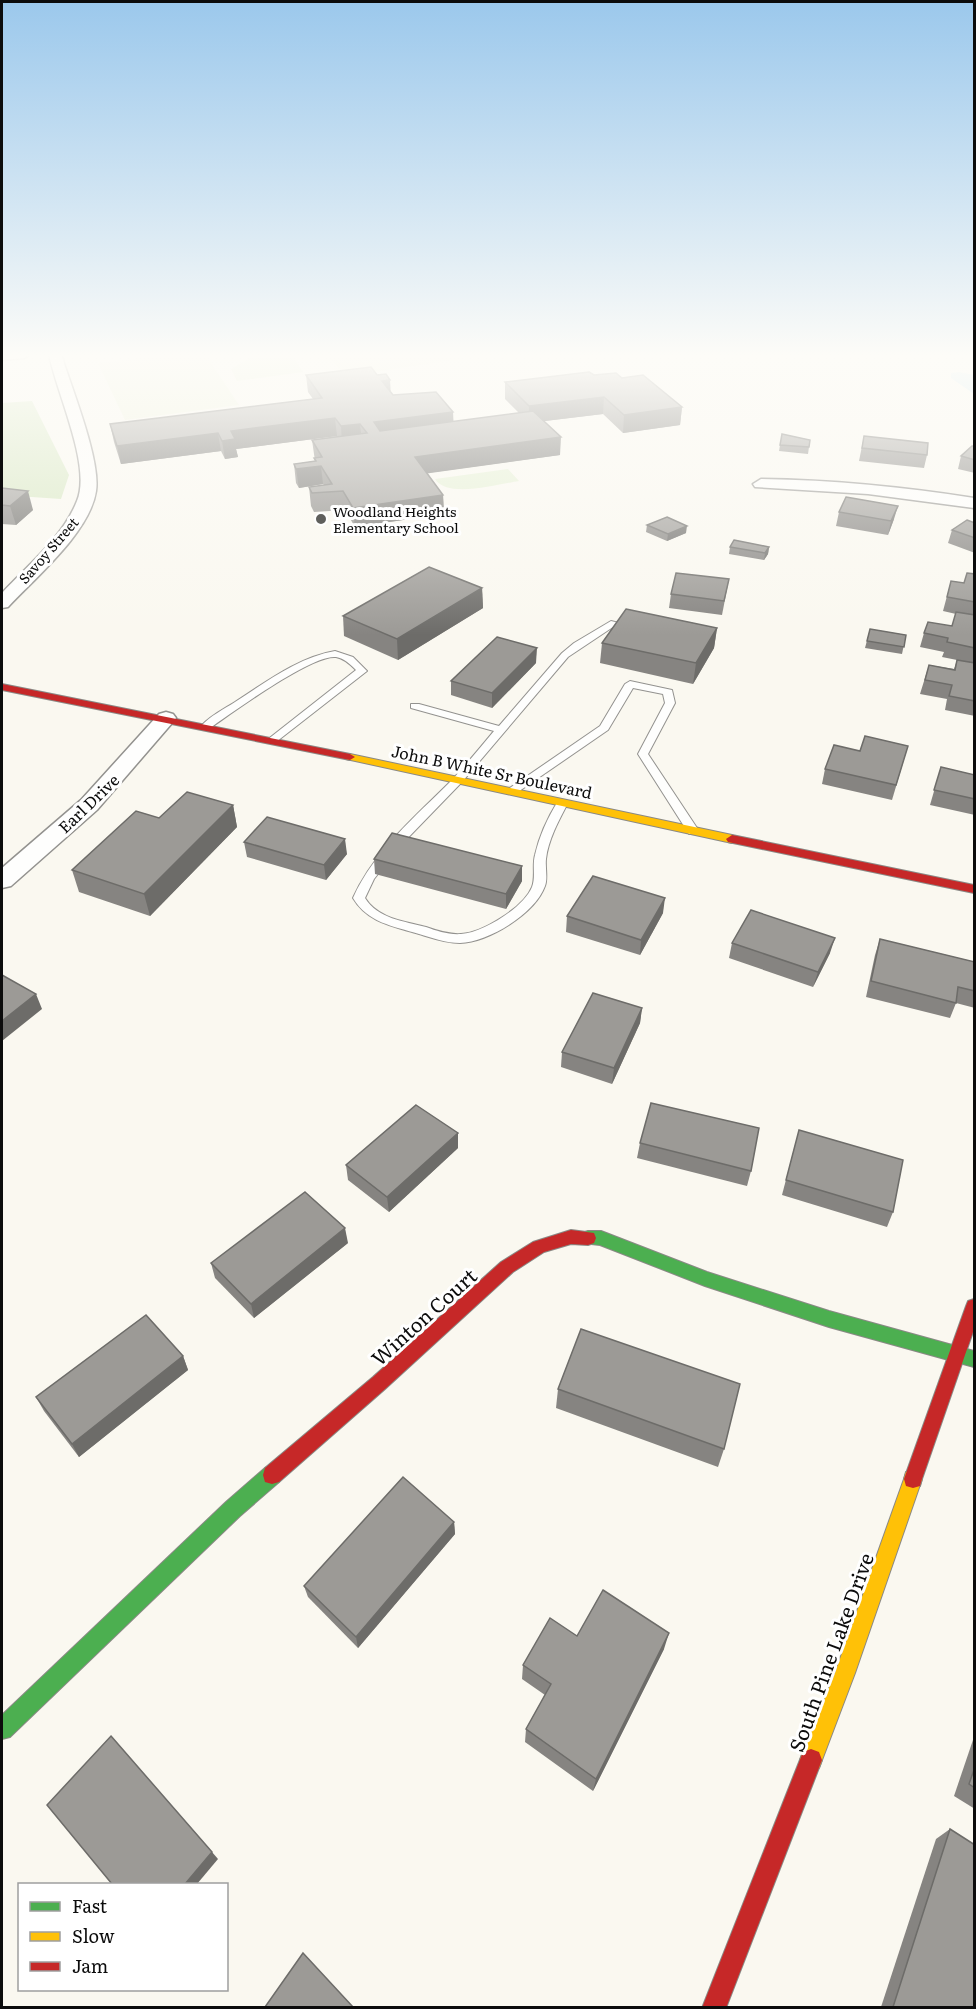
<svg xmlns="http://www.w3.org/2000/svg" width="976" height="2009" viewBox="0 0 976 2009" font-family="Literata,serif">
<rect width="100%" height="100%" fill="#faf8f0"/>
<!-- green -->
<g fill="#e3efd1">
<polygon points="256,354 291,354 303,372 237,381 231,369"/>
<path d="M508 469 519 481C499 484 447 499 435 479Z"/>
</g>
<!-- forest -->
<polygon fill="#d5e6bf" points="32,401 69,475 61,499 2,495 2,403"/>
<!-- pitch -->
<g fill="#edf2db">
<polygon points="178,354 205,354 239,405 125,420 98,363"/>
<polygon points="324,354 494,354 347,376"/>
</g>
<!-- water -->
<polygon fill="#c8e5f2" points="959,372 974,375 974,394 951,378 951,373"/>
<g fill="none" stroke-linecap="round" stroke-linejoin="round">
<!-- lane casing -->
<g stroke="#93928f" stroke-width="2">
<g id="lane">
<path d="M611 621 619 623 568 657 462 782 401 845 374 879 365 898C378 919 404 921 426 927 437 931 449 935 461 934 483 933 524 907 532 887 536 877 532 866 535 855 539 837 548 817 558 801H566L568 803C559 820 548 840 546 859 545 868 548 878 545 886 535 914 488 942 460 943 446 943 432 938 419 934 393 926 368 923 353 898 374 851 415 817 451 781 466 765 480 748 494 731L411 708V704H419L499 726 562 653 574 643Z"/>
<path d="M335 651 353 657 367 671 276 742H268L267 740 356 670C351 665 344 658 336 657 312 654 232 713 210 728L206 729 201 726C210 716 224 709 235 702 266 682 299 657 335 651Z"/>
<polygon points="630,681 672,690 675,703 648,754 699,831 697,834 689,834 638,754 665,703 663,694 633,688 608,730 515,794 507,794 507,790 600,726 625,684"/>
</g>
</g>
<!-- street casing -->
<g stroke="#93928f" stroke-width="3">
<g id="street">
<polygon points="2,354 30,354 24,358 2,360"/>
<path d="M49 354H61C71 387 101 460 96 491 90 532 36 577 8 607L2 608V593C28 565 63 537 77 501 92 466 56 392 49 354Z"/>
<path d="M761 479C833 480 904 487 974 498V508L868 494 755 487 753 484Z"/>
<polygon points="166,712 173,714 176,718 173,722 97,810 11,886 2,888 2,868 81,800 159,714"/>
</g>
</g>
<!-- fast casing -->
<g stroke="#8a8985" stroke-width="2">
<g id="fast">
<polygon points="588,1231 601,1231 707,1272 829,1311 974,1351 974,1367 829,1327 705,1286 600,1245 582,1243 580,1238 582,1233"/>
<polygon points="272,1466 279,1468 281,1475 279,1482 240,1516 10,1737 2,1739 2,1715 226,1502 265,1468"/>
</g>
</g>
<!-- slow casing -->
<g stroke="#8a8985" stroke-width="2">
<g id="slow">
<polygon points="350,754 732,835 738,839 732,843 346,759 346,755"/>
<polygon points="913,1470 920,1472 922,1479 855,1673 819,1768 811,1771 803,1768 800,1760 835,1673 904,1479 906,1472"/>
</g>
</g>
<!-- jam casing -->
<g stroke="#8a8985" stroke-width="2">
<g id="jam">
<polygon points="2,684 350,754 355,757 350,760 2,690"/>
<polygon points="732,835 974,885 974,893 728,842 726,839"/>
<polygon points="571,1230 594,1233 596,1238 594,1243 588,1245 571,1244 544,1252 513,1272 385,1389 279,1482 272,1484 265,1482 263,1475 265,1468 373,1377 501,1262 533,1242"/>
<polygon points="974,1299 974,1329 922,1479 920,1486 913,1488 906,1486 904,1479 966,1306 968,1301"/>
<polygon points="811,1749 819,1752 822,1760 726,2008 702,2008 803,1752"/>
</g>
</g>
<!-- lane -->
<use href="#lane" fill="#fefefd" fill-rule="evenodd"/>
<!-- street -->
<use href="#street" fill="#fefefd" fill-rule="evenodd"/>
<!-- fast -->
<use href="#fast" fill="#4caf50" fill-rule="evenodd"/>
<!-- slow -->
<use href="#slow" fill="#ffc107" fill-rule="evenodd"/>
<!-- jam -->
<use href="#jam" fill="#c62828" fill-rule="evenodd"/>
</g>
<!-- wall -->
<g fill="#868481">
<polygon points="306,375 391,392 393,395 453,412 453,422 519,413 505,399 505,382 594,375 622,378 682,407 680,425 623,433 603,414 544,421 560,455 427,473 443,495 444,514 355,527 345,510 314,512 311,506 309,487 324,485 323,484 299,488 296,483 294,464 315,461 312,440 337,436 236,449 238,457 225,459 221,451 121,464 114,442 110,424 313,399 308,392"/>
<polygon points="782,434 810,440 808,454 779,451"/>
<polygon points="864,436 927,455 924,468 859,461"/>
<polygon points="975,446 975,473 958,469 961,456"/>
<polygon points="2,488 33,510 16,525 2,524"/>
<polygon points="839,512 894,519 888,535 836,526"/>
<polygon points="975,523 975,553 948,543 952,530"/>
<polygon points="647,525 686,533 667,541 646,532"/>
<polygon points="730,547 769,547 768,554 764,560 729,554"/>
<polygon points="975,574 975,716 945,710 947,699 920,694 929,665 954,669 957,660 942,657 944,652 920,647 924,633 952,626 956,614 943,611 951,581 964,583"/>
<polygon points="729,579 722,615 669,608 671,594"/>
<polygon points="482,588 483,608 398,660 344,636 343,616"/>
<polygon points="717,628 714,648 693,684 600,663 602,643"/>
<polygon points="870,629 906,635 902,654 865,648"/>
<polygon points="536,663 492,708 451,695 451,681"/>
<polygon points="908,746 892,800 822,784 825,769 860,751"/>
<polygon points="941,767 975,775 975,815 930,805"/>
<polygon points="233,805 237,827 150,916 79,892 72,870 159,818"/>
<polygon points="244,842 347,854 326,880 247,857"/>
<polygon points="374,859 522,881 506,909 375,874"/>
<polygon points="663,913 640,955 566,932 567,916"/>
<polygon points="880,939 975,962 975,1008 956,1003 950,1018 866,997 875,955"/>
<polygon points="732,943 830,953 813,987 729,958"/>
<polygon points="642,1008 640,1023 612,1084 561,1067 562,1052"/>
<polygon points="640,1143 751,1171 747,1186 637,1158"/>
<polygon points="795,1145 893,1212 887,1227 782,1195"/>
<polygon points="458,1148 389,1212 348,1180 346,1165"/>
<polygon points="348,1243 254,1318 215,1278 211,1263"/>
<polygon points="183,1356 188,1370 79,1457 44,1411 36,1397"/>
<polygon points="558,1389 724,1449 718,1467 556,1408"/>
<polygon points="454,1522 455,1534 358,1648 308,1597 304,1586"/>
<polygon points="577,1636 664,1649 593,1791 525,1742 526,1729 545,1695 522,1679 523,1665"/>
<polygon points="975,1734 975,1809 954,1796"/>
<polygon points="950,1829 975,2007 881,2007 936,1839"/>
</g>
<!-- shaded-wall -->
<g fill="#6d6c69">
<polygon points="390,380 391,397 382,381"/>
<polygon points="604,397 603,414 529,423 529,406"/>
<polygon points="682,407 680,425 623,433 624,415"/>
<polygon points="453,412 454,430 375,440 374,422"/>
<polygon points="335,418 337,436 236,449 238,457 225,459 222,441 231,431"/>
<polygon points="360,424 362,442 342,444 341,426"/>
<polygon points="218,433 221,451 121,464 117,446"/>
<polygon points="561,437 560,455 416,475 415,457"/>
<polygon points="321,466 323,484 299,488 296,469"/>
<polygon points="28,491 33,510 16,525 10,506"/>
<polygon points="443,495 444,514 355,527 353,508"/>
<polygon points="898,506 894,519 888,535 891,521"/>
<polygon points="687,526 686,533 667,541 668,534"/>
<polygon points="769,547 768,554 764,560 765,553"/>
<polygon points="482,588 483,608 398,660 397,639"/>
<polygon points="717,628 714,648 693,684 696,663"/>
<polygon points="537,648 536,663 492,708 492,693"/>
<polygon points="233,805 237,827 150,916 144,894"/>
<polygon points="345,839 347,854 326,880 324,865"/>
<polygon points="522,866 522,881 506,909 506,894"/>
<polygon points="665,898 663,913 640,955 641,940"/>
<polygon points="835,938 830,953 813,987 818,972"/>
<polygon points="36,994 42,1009 2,1041 2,1021"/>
<polygon points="642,1008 640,1023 612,1084 614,1068"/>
<polygon points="458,1133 458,1148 389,1212 387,1197"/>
<polygon points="345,1228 348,1243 254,1318 251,1304"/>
<polygon points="183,1356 188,1370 79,1457 72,1444"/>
<polygon points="454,1522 455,1534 358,1648 356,1637"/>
<polygon points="669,1633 664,1649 593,1791 596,1779"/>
<polygon points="212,1852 218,1859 197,1884 185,1884"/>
</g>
<!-- building -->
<g fill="#9c9a96" stroke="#6d6c69" stroke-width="1.5">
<polygon points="371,367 377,375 386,374 390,380 382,381 393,395 436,392 453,412 374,422 380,431 533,411 561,437 415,457 443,495 353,508 343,491 312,493 309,487 332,484 321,466 296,469 294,464 316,461 314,458 322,457 312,440 367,433 360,424 341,426 335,418 231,431 235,439 222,441 218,433 117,446 110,424 322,398 306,375"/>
<polygon points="589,372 594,375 616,373 622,378 643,375 682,407 624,415 604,397 529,406 505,382"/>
<polygon points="782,434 810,440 809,447 780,445"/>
<polygon points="864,436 928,443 927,455 862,448"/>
<polygon points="972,446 975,446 975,460 961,456"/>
<polygon points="2,488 28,491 10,506 2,505"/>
<polygon points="846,497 898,506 891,521 839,512"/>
<polygon points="667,517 687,526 668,534 647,525"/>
<polygon points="967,520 975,523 975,538 952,530"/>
<polygon points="734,540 769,547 765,553 730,547"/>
<polygon points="429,567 482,588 397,639 343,616"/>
<polygon points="676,573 729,579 724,601 671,594"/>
<polygon points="967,573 975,574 975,602 947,597 951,581 964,583"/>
<polygon points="626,609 717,628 696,663 602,643"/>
<polygon points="956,612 975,615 975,648 947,642 948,638 924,633 928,622 952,626"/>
<polygon points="870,629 906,635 904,647 867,641"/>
<polygon points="497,637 537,648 492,693 451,681"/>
<polygon points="957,660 975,663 975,701 949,696 952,685 925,680 929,665 955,670"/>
<polygon points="865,736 908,746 896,785 825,769 834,745 860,751"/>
<polygon points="941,767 975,775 975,799 934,790"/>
<polygon points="187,792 233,805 144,894 72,870 136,811 159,818"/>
<polygon points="267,817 345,839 324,865 244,842"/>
<polygon points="392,833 522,866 506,894 374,859"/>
<polygon points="593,876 665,898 641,940 567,916"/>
<polygon points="751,910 835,938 818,972 732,943"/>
<polygon points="880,939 975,962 975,991 958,987 956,1003 871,981"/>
<polygon points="2,975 36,994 2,1021"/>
<polygon points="593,993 642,1008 614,1068 562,1052"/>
<polygon points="651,1103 759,1128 751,1171 640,1143"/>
<polygon points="416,1105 458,1133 387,1197 346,1165"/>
<polygon points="799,1130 903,1160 893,1212 786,1180"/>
<polygon points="305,1192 345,1228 251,1304 211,1263"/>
<polygon points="146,1315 183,1356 72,1444 36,1397"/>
<polygon points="581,1329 740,1384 724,1449 558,1389"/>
<polygon points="403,1477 454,1522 356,1637 304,1586"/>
<polygon points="603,1590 669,1633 596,1779 526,1729 551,1684 523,1665 550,1618 577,1636"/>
<polygon points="111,1736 212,1852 185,1884 112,1884 47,1805"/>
<polygon points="975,1767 975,1788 969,1784"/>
<polygon points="950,1829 975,1845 975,2007 893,2007"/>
<polygon points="303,1953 353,2007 265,2007"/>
</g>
<!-- sky -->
<linearGradient id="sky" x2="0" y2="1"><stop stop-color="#9bc8ec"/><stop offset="0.56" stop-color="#fdfcf8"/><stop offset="1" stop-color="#fdfcf8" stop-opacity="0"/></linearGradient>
<rect width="976" height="635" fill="url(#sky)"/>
<!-- markers -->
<circle fill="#5f5f5c" stroke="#fff" stroke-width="2" cx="321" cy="519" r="6"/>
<g text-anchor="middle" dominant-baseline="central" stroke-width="6" stroke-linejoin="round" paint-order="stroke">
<!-- far-poi labels -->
<g font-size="14" fill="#0c0c0c" stroke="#fff" text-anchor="start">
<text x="333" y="511">Woodland Heights<tspan x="333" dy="16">Elementary School</tspan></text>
</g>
<!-- far-street labels -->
<g font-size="14" fill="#0c0c0c" stroke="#fff">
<text transform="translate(48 550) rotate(-49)">Savoy Street</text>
</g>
<!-- street labels -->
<g font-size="16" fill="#0c0c0c" stroke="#fff">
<text transform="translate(492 771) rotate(12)">John B White Sr Boulevard</text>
<text transform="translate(88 803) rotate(-44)">Earl Drive</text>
</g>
<!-- near-street labels -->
<g font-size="20" fill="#0c0c0c" stroke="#fff">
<text transform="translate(423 1316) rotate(-42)">Winton Court</text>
<text transform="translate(830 1652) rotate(-70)">South Pine Lake Drive</text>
</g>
</g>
<!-- border -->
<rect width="976" height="2009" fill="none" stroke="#0c0c0c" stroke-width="6"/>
<!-- legend -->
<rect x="18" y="1883" width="210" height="108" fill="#ffffff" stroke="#9e9e9e" stroke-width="1.5"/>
<rect x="30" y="1902" width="30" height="9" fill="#4caf50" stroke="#9e9e9e" stroke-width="1.5"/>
<text x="72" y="1913" font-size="18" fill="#0c0c0c">Fast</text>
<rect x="30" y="1932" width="30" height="9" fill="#ffc107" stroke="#9e9e9e" stroke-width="1.5"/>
<text x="72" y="1943" font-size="18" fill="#0c0c0c">Slow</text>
<rect x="30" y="1962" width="30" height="9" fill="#c62828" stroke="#9e9e9e" stroke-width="1.5"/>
<text x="72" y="1973" font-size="18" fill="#0c0c0c">Jam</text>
</svg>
